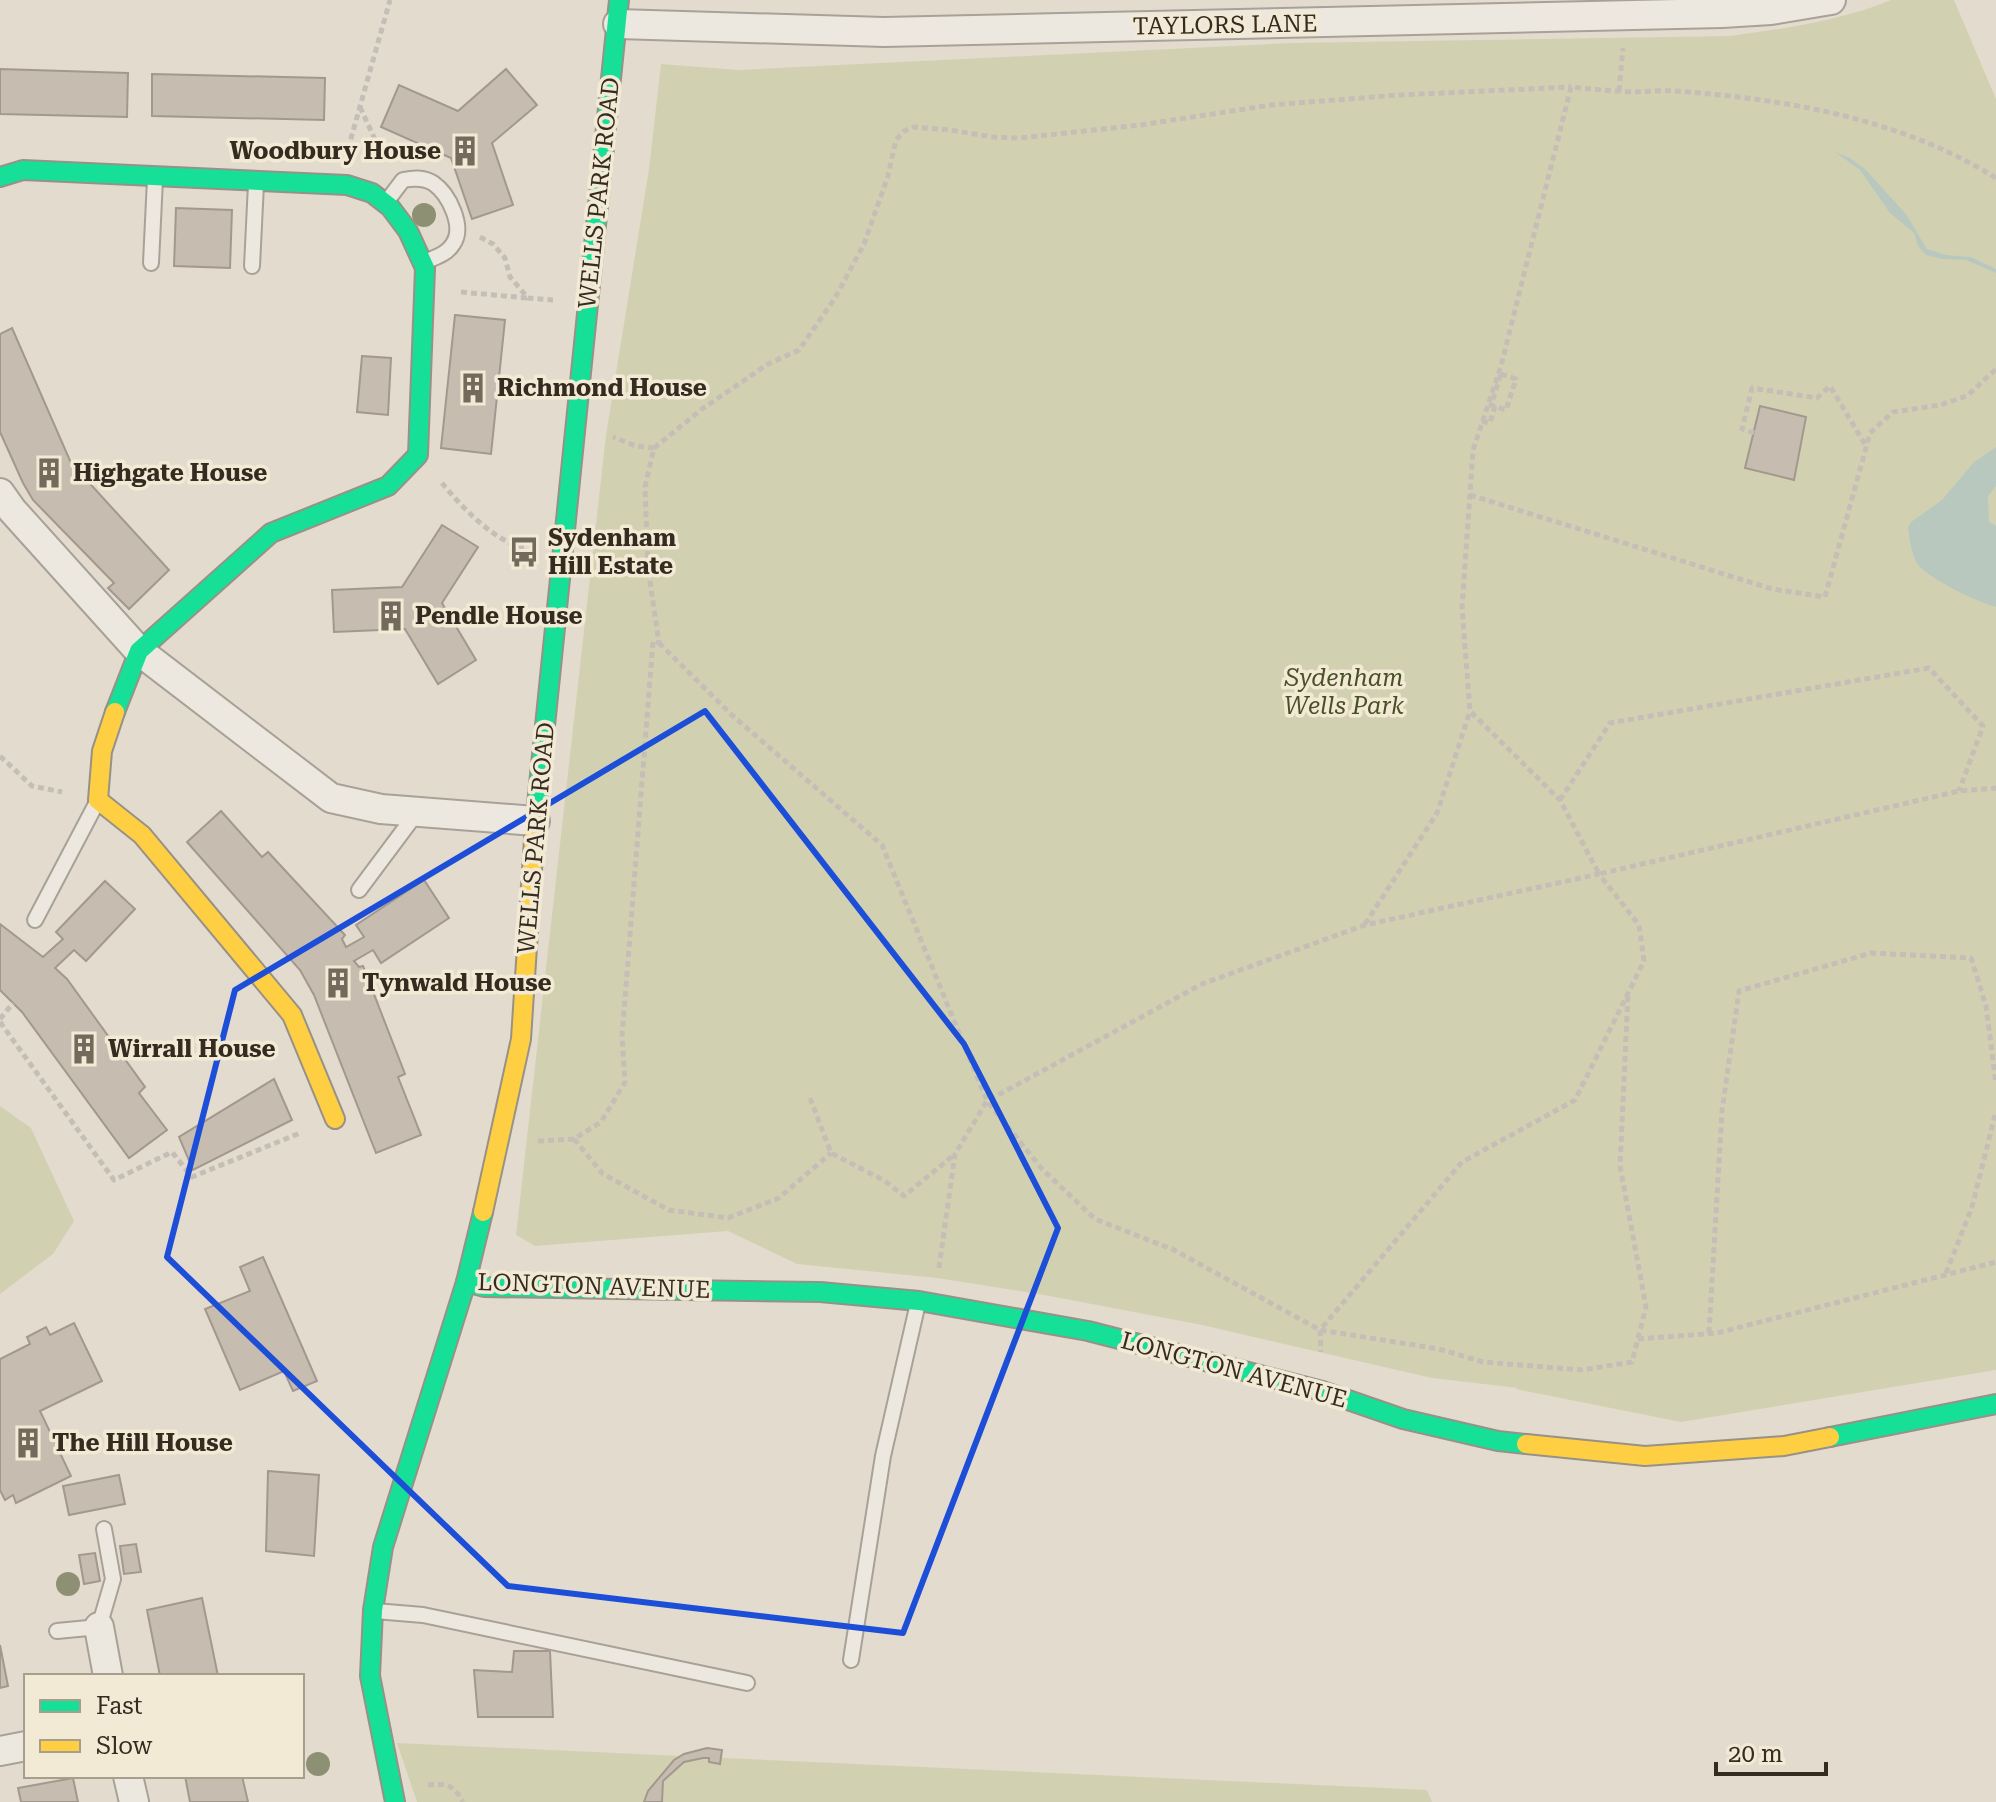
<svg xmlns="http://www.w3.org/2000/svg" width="1996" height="1802" viewBox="0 0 1996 1802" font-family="'Roboto Serif',serif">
<rect width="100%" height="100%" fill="#e3dcce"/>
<!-- green -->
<g fill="#d1d1b2">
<path d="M1891 0H1954L1996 99V1370L1681 1422 1515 1389 1518 1388 1432 1378 1202 1325 1044 1295 937 1278 797 1264 728 1231 535 1246 516 1235 606 435 649 169 661 64 739 70 1290 43 1729 36C1783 29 1840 21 1891 0Z"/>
<polygon points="0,1106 31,1128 74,1221 53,1254 0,1294"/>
<polygon points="397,1743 1427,1790 1432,1802 417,1802"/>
</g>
<!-- water -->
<g fill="#b9c8bf">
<polygon points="1835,152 1850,158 1865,169 1906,214 1927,249 1946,255 1971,257 1996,269 1996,273 1966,260 1942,259 1926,255 1918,246 1914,233 1890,213 1860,170"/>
<path d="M1996 447V486L1988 496 1989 522 1996 526V607C1979 603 1928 578 1918 565 1912 556 1909 538 1908 528L1911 522 1942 500 1974 462Z"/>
</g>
<!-- building -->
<g fill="#c6bcaf" stroke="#a3988e" stroke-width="2">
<polygon points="0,69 128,73 127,117 0,114"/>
<polygon points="506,69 537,105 492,143 513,205 472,219 451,158 381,127 399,85 458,111"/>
<polygon points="152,74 325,78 324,120 152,116"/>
<polygon points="176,208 232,210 230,268 174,266"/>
<polygon points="455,315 505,320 491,454 441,448"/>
<polygon points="12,328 71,463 169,570 129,609 108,588 114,583 33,500 23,483 0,432 0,334"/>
<polygon points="362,356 391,358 388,415 357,412"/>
<polygon points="1760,406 1806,417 1794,480 1745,468"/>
<polygon points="442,525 478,547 442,603 476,660 438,684 405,629 334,632 332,590 402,587"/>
<polygon points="221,811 262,857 268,852 345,935 342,939 346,947 364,937 356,925 424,880 449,918 381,963 373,950 354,961 359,967 363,966 405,1074 398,1077 421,1135 376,1153 314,995 300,970 187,842"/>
<polygon points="105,881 135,909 86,961 74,950 55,968 67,979 145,1087 139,1093 167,1130 129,1158 22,1012 0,990 0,924 43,957 63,939 56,932"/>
<polygon points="274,1079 292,1120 193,1170 179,1137"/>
<polygon points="263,1257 317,1381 293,1391 284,1371 240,1390 205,1309 250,1291 240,1267"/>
<polygon points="74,1323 102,1381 40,1411 71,1476 16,1503 13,1495 5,1500 0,1490 0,1359 30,1344 27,1337 46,1327 50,1335"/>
<polygon points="268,1471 319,1475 314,1556 266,1551"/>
<polygon points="119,1475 125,1504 69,1515 63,1486"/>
<polygon points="136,1544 141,1572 124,1574 120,1546"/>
<polygon points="95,1553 100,1581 84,1584 79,1555"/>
<polygon points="202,1598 218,1676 160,1676 147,1610"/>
<polygon points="0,1645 8,1686 0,1688"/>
<polygon points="514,1651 550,1651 553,1717 478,1717 474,1670 512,1672"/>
<polygon points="707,1748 722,1750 720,1764 709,1762 709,1758 703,1758 684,1762 663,1781 662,1802 644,1802 648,1791 674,1760 684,1754"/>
<polygon points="185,1776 242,1776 248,1802 190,1802"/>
<polygon points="73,1778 78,1802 21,1802 18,1788"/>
</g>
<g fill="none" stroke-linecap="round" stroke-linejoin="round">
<!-- lane casing -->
<g stroke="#a8a197" stroke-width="18">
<g id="lane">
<path d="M387 201 403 180C413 178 423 177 433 183 449 194 465 227 453 244 447 254 436 257 427 261"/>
<polyline points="151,263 155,179"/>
<polyline points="252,266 256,184"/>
<polyline points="359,890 418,811"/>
<polyline points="35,920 96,804"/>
<polyline points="375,1611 423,1615 747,1683"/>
<polyline points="57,1631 99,1627 113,1579 104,1529"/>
<polyline points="851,1660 883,1456 918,1303"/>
</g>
</g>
<!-- street casing -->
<g stroke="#a8a197" stroke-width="32">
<g id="street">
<polyline points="618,24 884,32 1722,13 1771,10 1831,0"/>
<polyline points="0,493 12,510 139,651 331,798 381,809 535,821"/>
<polyline points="99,1627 108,1676"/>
<polyline points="0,1751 26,1746"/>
<polyline points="128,1776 134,1802"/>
</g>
</g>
<!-- fast casing -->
<g stroke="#989187" stroke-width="22">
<g id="fast">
<polyline points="0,177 23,170 347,185 372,193 390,207 408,231 425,268 418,455 388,486 271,533 139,651 115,712"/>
<polyline points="535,824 619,0"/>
<polyline points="466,1282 484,1287 820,1292 919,1301 1088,1331 1322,1391 1403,1419 1498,1441 1526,1444"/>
<polyline points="1830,1437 1996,1404"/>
<polyline points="395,1802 370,1676 373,1610 383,1547 466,1282 483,1212"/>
</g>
</g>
<!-- slow casing -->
<g stroke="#989187" stroke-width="22">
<g id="slow">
<polyline points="115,712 102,751 98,800 142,835 292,1015 335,1119"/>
<polyline points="483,1212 521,1039 535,824"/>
<polyline points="1526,1444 1645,1456 1784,1446 1830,1437"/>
</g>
</g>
<!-- path -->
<g stroke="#c4beb6" stroke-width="5" stroke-dasharray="6 4" stroke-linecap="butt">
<polyline points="1619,91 1623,48"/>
<polyline points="360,107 378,146"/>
<polyline points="348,149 390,0"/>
<polyline points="368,150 378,146 394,153 397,157"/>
<path d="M1996 178C1900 118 1785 99 1675 91 1660 90 1646 92 1632 92 1611 91 1591 89 1571 87L1501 366 1473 450 1462 608 1470 711 1560 800 1599 874 1959 791 1996 788"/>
<polyline points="480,237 493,244 505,258 510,277 528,298 553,300"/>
<polyline points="461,292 527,298"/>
<polygon points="1501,374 1516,379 1506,410 1491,405"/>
<polyline points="1482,421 1490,423 1495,406"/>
<polyline points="1754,433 1742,429 1752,388 1817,398 1830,386 1866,446"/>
<polyline points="654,448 702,409 768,364 799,350 835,298 864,244 888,176 896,140 904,131 914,127 950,130 993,137 1020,138 1140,125 1271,105 1399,95 1571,87"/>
<path d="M442 483C460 505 495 543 524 547"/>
<polyline points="1470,495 1772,589 1825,597 1870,433 1893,412 1940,405 1967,396 1996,369"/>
<polyline points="659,643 733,716 882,845 987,1101 1042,1169 1095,1219 1174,1250 1320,1330 1439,1349 1483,1362 1582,1370 1632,1362 1646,1307 1620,1166 1628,994"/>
<polyline points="0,756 32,786 62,792"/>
<polyline points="1560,800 1610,723 1929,668 1983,726 1959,791"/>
<polyline points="1365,924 1437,813 1470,711"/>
<polyline points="0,1019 13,1003"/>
<polyline points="0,1022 114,1180 172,1152 192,1177 300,1133"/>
<polyline points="810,1098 831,1153 885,1181 904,1196 955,1154"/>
<polyline points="574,1139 603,1174 669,1210 728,1218 779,1198 831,1153"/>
<polyline points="538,1141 574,1139 601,1122 625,1082 622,1036 625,999 653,641 659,643 648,568 645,487 654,448 636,446 613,437"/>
<polyline points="939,1268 955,1154 987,1101 1202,984 1365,925 1599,874 1639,925 1644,961 1575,1100 1462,1162 1320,1330 1321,1352"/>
<polyline points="1946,1273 1972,1207 1996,1111"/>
<polyline points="1709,1333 1722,1111 1739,991 1871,953 1971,958 1986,1006 1996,1084"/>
<polyline points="1638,1339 1717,1333 1996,1262"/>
<path d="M428 1785C447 1783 454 1785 463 1802"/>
</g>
<!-- lane -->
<use href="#lane" stroke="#ece8df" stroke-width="14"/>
<!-- street -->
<use href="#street" stroke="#ece8df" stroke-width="28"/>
<!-- fast -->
<use href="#fast" stroke="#16e098" stroke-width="18"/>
<!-- slow -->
<use href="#slow" stroke="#ffcf43" stroke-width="18"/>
</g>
<!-- trees -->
<g fill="#8d9073">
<circle cx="424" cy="215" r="12"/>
<circle cx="68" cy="1584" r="12"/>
<circle cx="318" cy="1764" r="12"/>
</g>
<!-- marked area -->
<path fill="none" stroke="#1d4ed8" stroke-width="6" stroke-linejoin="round" d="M705 711 964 1044 1058 1228 903 1633 508 1586 167 1257 235 990Z"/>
<!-- icons -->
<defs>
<g id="building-bare" transform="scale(2.4)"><path d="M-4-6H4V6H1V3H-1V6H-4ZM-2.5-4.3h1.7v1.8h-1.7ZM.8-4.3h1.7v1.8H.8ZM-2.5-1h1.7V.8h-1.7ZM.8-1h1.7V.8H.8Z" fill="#73695d" stroke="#f3ead5" stroke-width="2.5" paint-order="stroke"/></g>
<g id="bus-bare" transform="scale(2.4)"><path d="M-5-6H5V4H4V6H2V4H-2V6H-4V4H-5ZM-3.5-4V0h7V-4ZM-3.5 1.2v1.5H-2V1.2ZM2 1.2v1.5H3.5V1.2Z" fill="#73695d" stroke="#f3ead5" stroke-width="2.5" paint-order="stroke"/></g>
</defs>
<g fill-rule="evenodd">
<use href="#building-bare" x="465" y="151"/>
<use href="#building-bare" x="473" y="388"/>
<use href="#building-bare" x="49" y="473"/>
<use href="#bus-bare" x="524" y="552"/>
<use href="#building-bare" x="391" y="616"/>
<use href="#building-bare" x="338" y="983"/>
<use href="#building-bare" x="84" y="1049"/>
<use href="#building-bare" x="28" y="1443"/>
</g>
<g text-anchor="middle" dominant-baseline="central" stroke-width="7" stroke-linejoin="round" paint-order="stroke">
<!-- street labels -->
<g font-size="24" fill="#362b20" stroke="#f3ead5">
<text transform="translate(1225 25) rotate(-1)">TAYLORS LANE</text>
<text transform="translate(599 193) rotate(-84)">WELLS PARK ROAD</text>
<text transform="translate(536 838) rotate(-85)">WELLS PARK ROAD</text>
<text transform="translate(594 1286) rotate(2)">LONGTON AVENUE</text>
<text transform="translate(1234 1370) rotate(15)">LONGTON AVENUE</text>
</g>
<!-- poi labels -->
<g font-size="24" font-weight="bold" fill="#362b20" stroke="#f3ead5" text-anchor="start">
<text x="441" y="151" text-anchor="end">Woodbury House</text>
<text x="497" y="388">Richmond House</text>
<text x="73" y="473">Highgate House</text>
<text x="548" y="538">Sydenham<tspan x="548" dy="28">Hill Estate</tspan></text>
<text x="415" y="616">Pendle House</text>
<text x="362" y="983">Tynwald House</text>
<text x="108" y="1049">Wirrall House</text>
<text x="52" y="1443">The Hill House</text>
</g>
<!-- park labels -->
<g font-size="24" font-style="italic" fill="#465128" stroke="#f3ead5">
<text x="1344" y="678">Sydenham<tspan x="1344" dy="28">Wells Park</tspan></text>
</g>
</g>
<!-- legend -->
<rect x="24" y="1674" width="280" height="104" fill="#f3ead5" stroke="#a79e8d" stroke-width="2"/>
<rect x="40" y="1700" width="40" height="12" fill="#16e098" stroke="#a79e8d" stroke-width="2"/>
<text x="96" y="1714" font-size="24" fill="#362b20">Fast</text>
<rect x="40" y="1740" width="40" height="12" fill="#ffcf43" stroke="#a79e8d" stroke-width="2"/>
<text x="96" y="1754" font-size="24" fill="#362b20">Slow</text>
<!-- scale -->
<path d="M1716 1762v12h110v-12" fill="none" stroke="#362b20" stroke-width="4"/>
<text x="1728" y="1762" font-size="24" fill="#362b20" stroke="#f3ead5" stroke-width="6" paint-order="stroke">20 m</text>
</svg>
